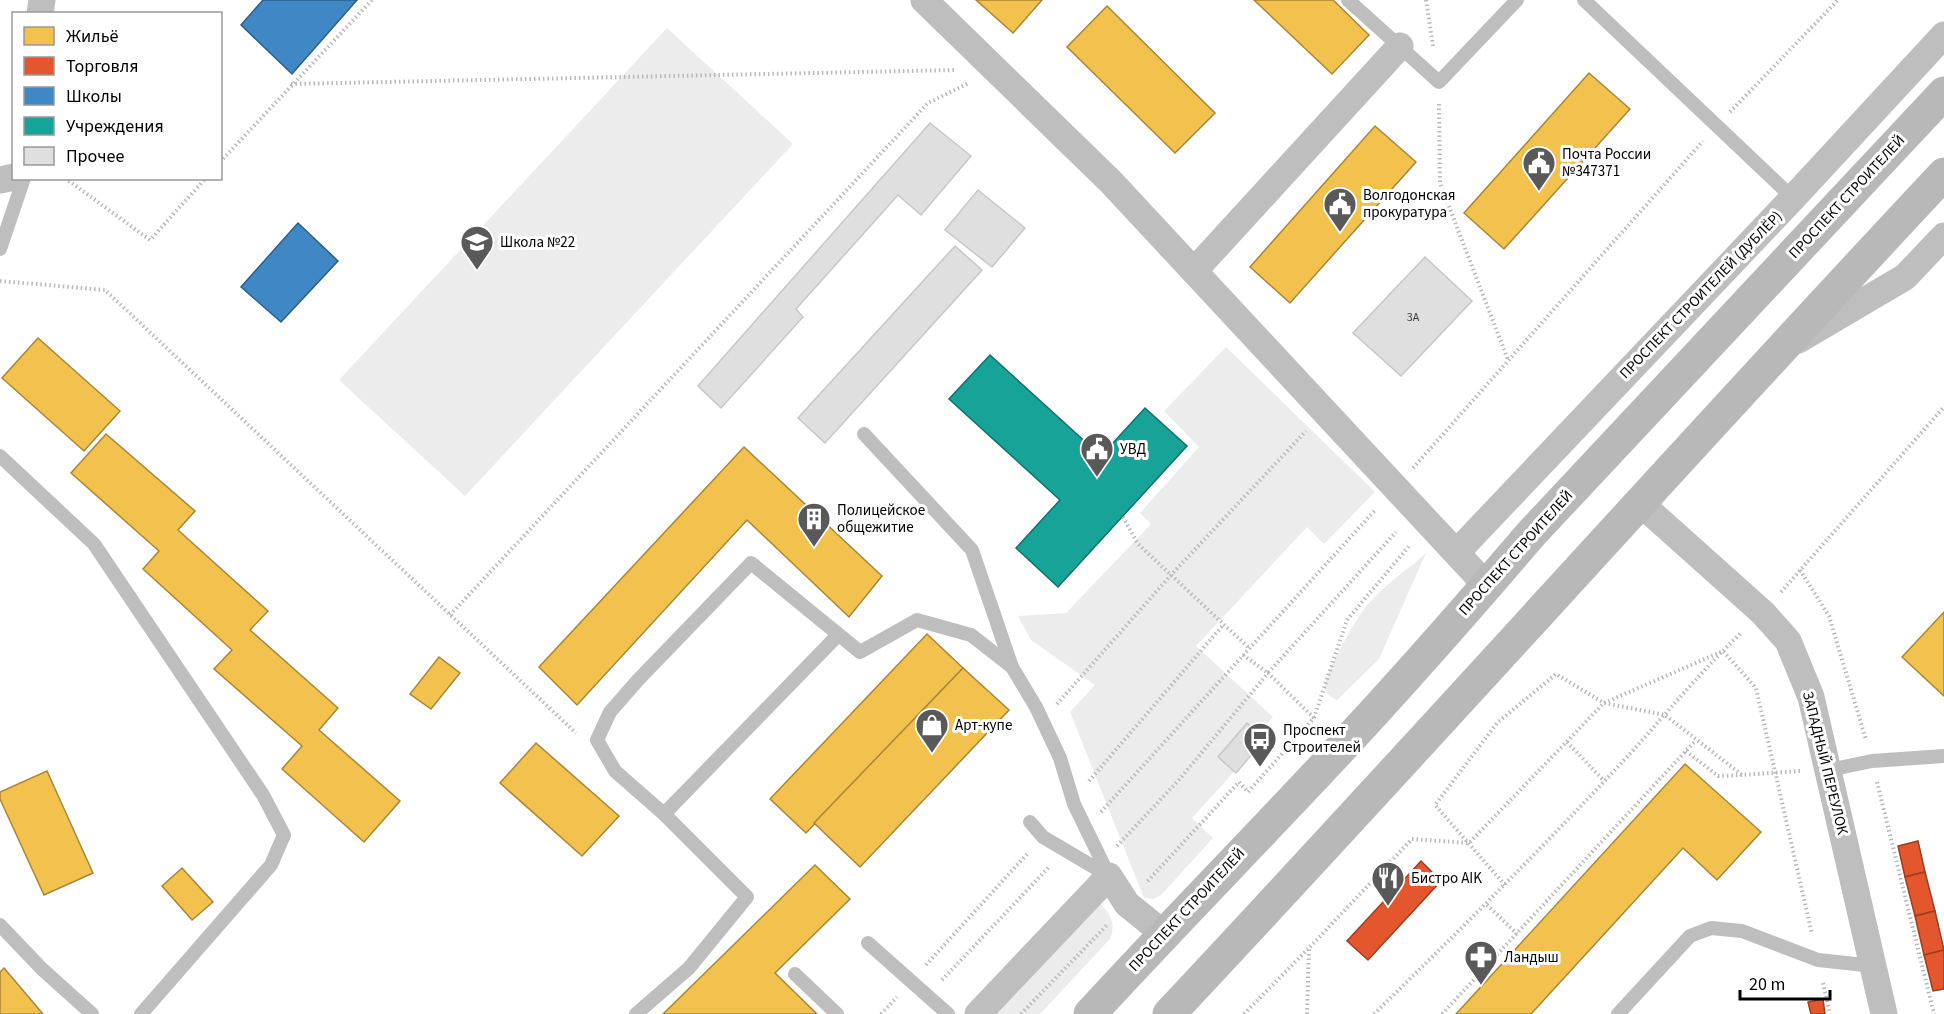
<svg xmlns="http://www.w3.org/2000/svg" width="1944" height="1014" viewBox="0 0 1944 1014" font-family="'Source Sans 3',sans-serif">
<rect width="100%" height="100%" fill="#fff"/>
<!-- green -->
<g fill="#ececec">
<polygon points="667,28 793,144 465,496 339,380"/>
<polygon points="1226,347 1375,492 1324,544 1307,527 1196,646 1273,717 1259,733 1247,723 1218,757 1234,772 1192,818 1213,838 1161,895 1153,899 1144,898 1070,712 1095,685 1031,640 1018,616 1066,613 1151,524 1140,513 1199,447 1164,411"/>
<path d="M1426 553 1379 659 1337 700C1331 697 1326 694 1325 688 1323 676 1360 611 1370 602 1386 584 1408 569 1426 553Z"/>
<path d="M1100 904C1111 915 1116 923 1110 939L1040 1014H989Z"/>
</g>
<!-- homes -->
<g fill="#f2c14e" stroke="#a98737" stroke-width="1.5">
<polygon points="976,0 1042,0 1013,33"/>
<polygon points="1254,0 1333,0 1369,35 1332,74"/>
<polygon points="1107,6 1215,113 1175,153 1067,47"/>
<polygon points="1589,73 1630,109 1504,249 1464,213"/>
<polygon points="1375,126 1416,162 1290,303 1250,267"/>
<polygon points="38,338 120,411 84,451 2,378"/>
<polygon points="106,434 195,511 178,530 268,611 250,630 338,708 319,730 400,801 364,842 282,769 302,746 214,669 232,650 143,569 159,551 71,473"/>
<polygon points="744,447 882,576 849,617 747,520 577,705 539,667"/>
<polygon points="1944,612 1944,696 1902,657"/>
<polygon points="927,634 963,668 806,833 770,799"/>
<polygon points="439,657 460,673 431,709 410,694"/>
<polygon points="963,668 1009,710 860,867 814,823"/>
<polygon points="536,743 619,816 582,856 500,783"/>
<polygon points="1685,764 1761,832 1717,880 1683,848 1531,1014 1456,1014"/>
<polygon points="47,771 93,873 44,895 0,799 0,792"/>
<polygon points="815,865 850,899 775,973 817,1014 663,1014"/>
<polygon points="182,868 213,902 192,920 162,886"/>
<polygon points="4,968 43,1014 0,1014 0,972"/>
</g>
<!-- shops -->
<g fill="#e4572e" stroke="#a03d20" stroke-width="1.5">
<polygon points="1918,841 1925,872 1905,877 1898,846"/>
<polygon points="1421,861 1441,881 1368,960 1347,941"/>
<polygon points="1925,872 1935,911 1915,916 1905,877"/>
<polygon points="1935,911 1944,950 1924,955 1915,916"/>
<polygon points="1944,950 1944,989 1933,991 1924,955"/>
<polygon points="1823,999 1825,1014 1811,1014 1808,1002"/>
</g>
<!-- schools -->
<g fill="#3f88c5" stroke="#2c5f8a" stroke-width="1.5">
<polygon points="263,0 357,0 292,74 241,25"/>
<polygon points="298,223 338,261 281,322 241,287"/>
</g>
<!-- public -->
<polygon fill="#17a398" stroke="#10726a" stroke-width="1.5" points="990,355 1101,456 1145,408 1187,446 1058,587 1016,548 1060,500 949,399"/>
<!-- building -->
<g fill="#dfdfdf" stroke="#c7c7c7" stroke-width="1.5">
<polygon points="930,123 971,156 921,215 898,195 796,309 803,317 721,408 698,386"/>
<polygon points="978,190 1025,228 992,267 945,230"/>
<polygon points="955,246 982,270 825,443 798,418"/>
<polygon points="1425,257 1472,301 1401,376 1353,333"/>
<polygon points="1247,723 1265,739 1236,773 1218,757"/>
</g>
<g fill="none" stroke-linecap="round" stroke-linejoin="round">
<!-- path -->
<g stroke="#b9b9b9" stroke-width="4" stroke-dasharray="1.5 3" stroke-linecap="butt">
<polyline points="1426,0 1433,46"/>
<polyline points="291,84 956,70"/>
<polyline points="1439,104 1440,183 1508,360"/>
<polyline points="1730,112 1838,0"/>
<polyline points="220,162 372,0"/>
<polyline points="65,178 150,240 206,178"/>
<polyline points="0,281 105,290 576,733"/>
<polyline points="1413,468 1703,141"/>
<polyline points="1123,517 1138,544 1249,648"/>
<polyline points="1800,570 1829,616 1866,740"/>
<polyline points="1781,592 1944,407"/>
<polyline points="450,615 928,103 969,83"/>
<polyline points="1243,655 1268,673 1396,532"/>
<polyline points="1057,704 1171,575 1306,431"/>
<polyline points="1314,718 1347,620 1410,545"/>
<polyline points="1567,742 1604,781"/>
<polyline points="1686,751 1718,776 1742,775"/>
<polyline points="1089,781 1224,624"/>
<polyline points="1877,782 1934,1014"/>
<polyline points="1101,812 1376,509"/>
<polyline points="1117,846 1178,781 1268,673 1314,718 1248,792 1239,782 1146,883"/>
<polyline points="1505,885 1435,805 1497,723 1556,674 1604,703 1723,651 1756,688 1812,934"/>
<polyline points="1487,905 1517,934"/>
<polyline points="926,965 1028,853"/>
<polyline points="942,980 1050,866"/>
<polyline points="1823,983 1830,1014"/>
<polyline points="881,1014 897,997"/>
<polyline points="1021,1014 1108,924"/>
<polyline points="1244,1014 1308,949"/>
<polyline points="1307,1014 1309,948 1412,839 1469,843 1604,703 1665,715 1742,775 1800,771"/>
<path d="M1374 1014C1456 934 1537 853 1615 770 1658 724 1697 675 1742 632"/>
<polyline points="1442,1014 1696,740"/>
</g>
<!-- service -->
<g stroke="#bebebe" stroke-width="14">
<polyline points="1348,0 1439,82 1517,0"/>
<polyline points="1584,0 1793,198"/>
<polyline points="0,249 24,178"/>
<polyline points="864,434 972,550 1012,667"/>
<polyline points="0,456 94,544 263,795 284,835 271,865 141,1014"/>
<polyline points="1829,770 1872,761 1944,756"/>
<polyline points="664,814 838,635"/>
<polyline points="1030,822 1043,837 1109,876"/>
<polyline points="0,925 42,969 92,1014"/>
<polyline points="868,943 948,1014"/>
<polyline points="795,974 837,1014"/>
<polyline points="636,1014 689,968 747,897 664,814 615,771 597,740 610,712 638,680 751,563 860,652 917,620 971,635 1012,667 1036,707 1060,758 1074,804 1109,876"/>
<polyline points="1618,1014 1690,936 1711,928 1742,931 1818,960 1874,966"/>
</g>
<!-- minor -->
<g stroke="#bebebe" stroke-width="27">
<polyline points="924,0 1111,182 1487,586"/>
<polyline points="40,14 42,0"/>
<polyline points="0,180 14,177"/>
<polyline points="1194,271 1400,46"/>
<polyline points="1798,340 1905,277 1944,236"/>
<polyline points="1640,503 1763,613 1788,641 1811,697 1884,1014"/>
<polyline points="1457,552 1793,198 1944,35"/>
<polyline points="978,1014 1109,876 1127,904 1163,933"/>
</g>
<!-- secondary -->
<g stroke="#b8b8b8" stroke-width="33">
<path d="M1090 1014C1158 940 1228 868 1297 795 1377 711 1455 623 1531 534L1944 93"/>
<path d="M1169 1014C1430 736 1683 452 1944 174"/>
</g>
</g>
<!-- icons -->
<defs>
<g id="civic-pin" transform="scale(1.725)"><path d="M0 17L-7.5 6A9.5 9.5 0 1 1 7.5 6Z" fill="#595959" stroke="#fff"/><path d="M-.6-6.5H3V-4.5H.6V-3L4-1V1h2V6H-6V1h2V-1L-.6-3ZM-1.2 2.5V6h2.4V2.5Z" fill="#fff"/></g>
<g id="school-pin" transform="scale(1.725)"><path d="M0 17L-7.5 6A9.5 9.5 0 1 1 7.5 6Z" fill="#595959" stroke="#fff"/><path d="M0-5L7-2L0 1L-7-2ZM-4 1L0 2.5L4 1V4Q0 6-4 4Z" fill="#fff"/></g>
<g id="building-pin" transform="scale(1.725)"><path d="M0 17L-7.5 6A9.5 9.5 0 1 1 7.5 6Z" fill="#595959" stroke="#fff"/><path d="M-4-6H4V6H1V3H-1V6H-4ZM-2.5-4.3h1.7v1.8h-1.7ZM.8-4.3h1.7v1.8H.8ZM-2.5-1h1.7V.8h-1.7ZM.8-1h1.7V.8H.8Z" fill="#fff"/></g>
<g id="shop-pin" transform="scale(1.725)"><path d="M0 17L-7.5 6A9.5 9.5 0 1 1 7.5 6Z" fill="#595959" stroke="#fff"/><path d="M-5-2.5h2.3a2.7 3.5 0 0 1 5.4 0H5L5.5 6h-11ZM-1.5-2.5h3a1.5 2.3 0 0 0-3 0Z" fill="#fff"/></g>
<g id="bus-pin" transform="scale(1.725)"><path d="M0 17L-7.5 6A9.5 9.5 0 1 1 7.5 6Z" fill="#595959" stroke="#fff"/><path d="M-5-6H5V4H4V6H2V4H-2V6H-4V4H-5ZM-3.5-4V0h7V-4ZM-3.5 1.2v1.5H-2V1.2ZM2 1.2v1.5H3.5V1.2Z" fill="#fff"/></g>
<g id="restaurant-pin" transform="scale(1.725)"><path d="M0 17L-7.5 6A9.5 9.5 0 1 1 7.5 6Z" fill="#595959" stroke="#fff"/><path d="M-5-6h1v4h1v-4h1v4h1v-4h1v5L-1.5 .5V6h-2V.5L-5-1ZM5-6V6H3V1.5H1.5Q1.5-4 5-6Z" fill="#fff"/></g>
<g id="pharmacy-pin" transform="scale(1.725)"><path d="M0 17L-7.5 6A9.5 9.5 0 1 1 7.5 6Z" fill="#595959" stroke="#fff"/><path d="M-2-6h4v4h4v4h-4v4h-4v-4h-4v-4h4Z" fill="#fff"/></g>
</defs>
<g fill-rule="evenodd">
<use href="#civic-pin" x="1539" y="163"/>
<use href="#civic-pin" x="1340" y="204"/>
<use href="#school-pin" x="477" y="242"/>
<use href="#civic-pin" x="1097" y="449"/>
<use href="#building-pin" x="814" y="519"/>
<use href="#shop-pin" x="932" y="725"/>
<use href="#bus-pin" x="1260" y="739"/>
<use href="#restaurant-pin" x="1388" y="878"/>
<use href="#pharmacy-pin" x="1481" y="957"/>
</g>
<g text-anchor="middle" dominant-baseline="central" stroke-width="6" stroke-linejoin="round" paint-order="stroke">
<!-- number labels -->
<g font-size="12" fill="#383838">
<text x="1413" y="317">3А</text>
</g>
<!-- poi labels -->
<g font-size="15" fill="#000" stroke="#fff" text-anchor="start">
<text x="1562" y="154">Почта России<tspan x="1562" dy="17">№347371</tspan></text>
<text x="1363" y="195">Волгодонская<tspan x="1363" dy="17">прокуратура</tspan></text>
<text x="500" y="242">Школа №22</text>
<text x="1120" y="449">УВД</text>
<text x="837" y="510">Полицейское<tspan x="837" dy="17">общежитие</tspan></text>
<text x="955" y="725">Арт-купе</text>
<text x="1283" y="730">Проспект<tspan x="1283" dy="17">Строителей</tspan></text>
<text x="1411" y="878">Бистро AIK</text>
<text x="1504" y="957">Ландыш</text>
</g>
<!-- street labels -->
<g font-size="15" fill="#000" stroke="#fff">
<text transform="translate(1847 197) rotate(-47)">ПРОСПЕКТ СТРОИТЕЛЕЙ</text>
<text transform="translate(1701 295) rotate(-46)">ПРОСПЕКТ СТРОИТЕЛЕЙ (ДУБЛЁР)</text>
<text transform="translate(1516 553) rotate(-48)">ПРОСПЕКТ СТРОИТЕЛЕЙ</text>
<text transform="translate(1825 763) rotate(76)">ЗАПАДНЫЙ ПЕРЕУЛОК</text>
<text transform="translate(1187 910) rotate(-47)">ПРОСПЕКТ СТРОИТЕЛЕЙ</text>
</g>
</g>
<!-- legend -->
<rect x="12" y="12" width="210" height="168" fill="#ffffff" stroke="#999999" stroke-width="1.5"/>
<rect x="24" y="27" width="30" height="18" fill="#f2c14e" stroke="#999999" stroke-width="1.5"/>
<text x="66" y="42" font-size="18" fill="#000000">Жильё</text>
<rect x="24" y="57" width="30" height="18" fill="#e4572e" stroke="#999999" stroke-width="1.5"/>
<text x="66" y="72" font-size="18" fill="#000000">Торговля</text>
<rect x="24" y="87" width="30" height="18" fill="#3f88c5" stroke="#999999" stroke-width="1.5"/>
<text x="66" y="102" font-size="18" fill="#000000">Школы</text>
<rect x="24" y="117" width="30" height="18" fill="#17a398" stroke="#999999" stroke-width="1.5"/>
<text x="66" y="132" font-size="18" fill="#000000">Учреждения</text>
<rect x="24" y="147" width="30" height="18" fill="#dfdfdf" stroke="#999999" stroke-width="1.5"/>
<text x="66" y="162" font-size="18" fill="#000000">Прочее</text>
<!-- scale -->
<path d="M1740 990v9h90v-9" fill="none" stroke="#000000" stroke-width="3"/>
<text x="1749" y="990" font-size="18" fill="#000000" stroke="#ffffff" stroke-width="4.5" paint-order="stroke">20 m</text>
</svg>
